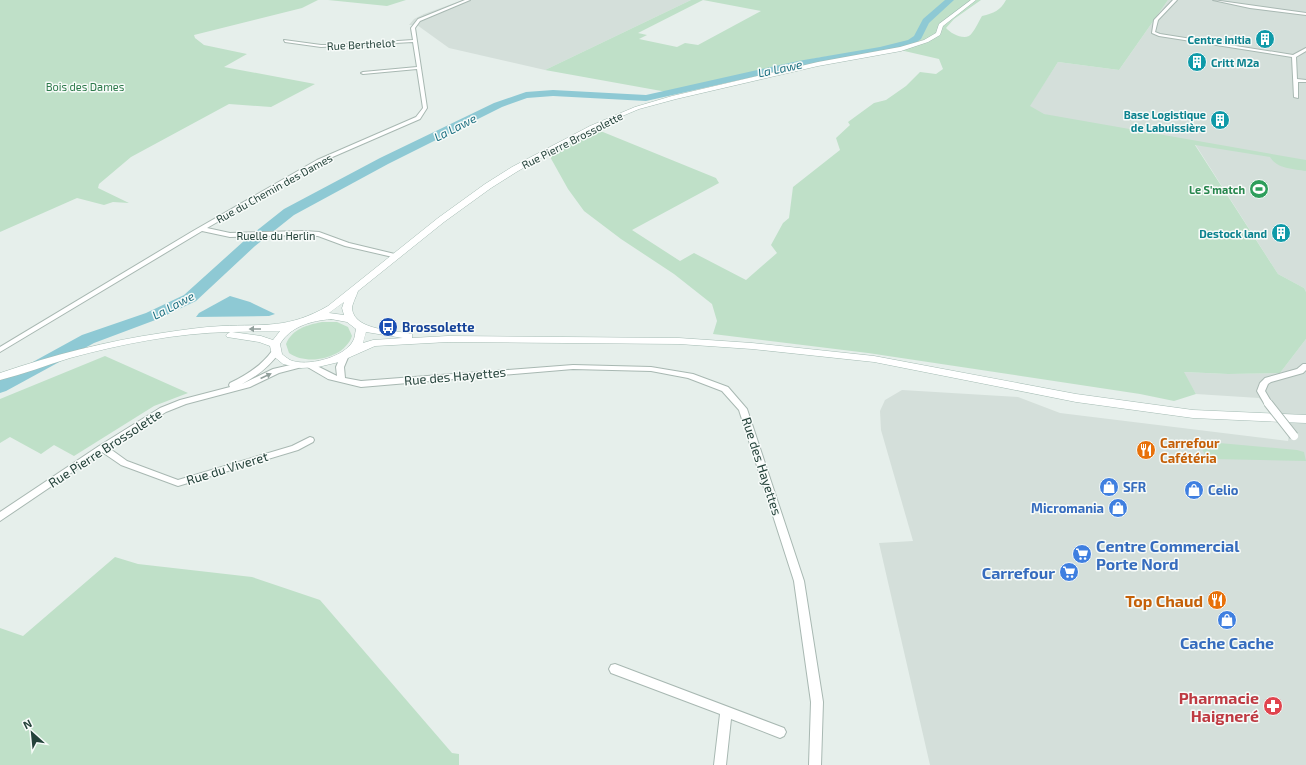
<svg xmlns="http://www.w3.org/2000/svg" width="1306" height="765" viewBox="0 0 1306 765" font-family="'Exo 2',sans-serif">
<rect width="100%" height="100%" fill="#e6efeb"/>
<!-- built -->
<g fill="#d4dfda">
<polygon points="463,0 691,0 545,70 449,48 417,25 409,25 414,19 424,14"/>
<polygon points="1168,0 1306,0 1306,292 1304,288 1278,274 1195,144 1026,111 1058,62 1119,70"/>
<polygon points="1306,339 1306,765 930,765 879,543 913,541 881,430 880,411 885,400 902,390 1018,397 1060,413 1288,441 1289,434 1259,398 1196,394 1183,372 1228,374 1280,373"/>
</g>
<!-- green -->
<g fill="#bfe0c8" fill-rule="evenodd">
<polygon points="0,0 318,0 302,8 194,35 195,38 204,45 247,54 224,67 315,84 271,107 229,104 131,157 99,184 98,188 129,203 113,202 104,205 77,198 0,232"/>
<polygon points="328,0 406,0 387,6"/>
<path d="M691 0H981L954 19 946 28C951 34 967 42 972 33 976 28 979 21 982 16 994 13 1000 11 1006 0H1168L1119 70 1058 62 1030 106 1044 114 1306 160V171C1294 169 1277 169 1270 157L1195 145 1278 274 1304 288 1306 292V339L1280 373 1228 374 1184 372 1196 394 1174 401 1140 394 868 353 713 334 717 321 712 304 674 274 621 239 584 211 568 189 549 155 598 130 716 178 719 183 632 230 680 261 694 253 746 280 777 253 771 245 783 223 789 218 793 187 840 150 836 138 850 125 848 122 874 103 886 100 906 86 920 72 936 74 943 69 939 59 900 50 872 54 860 52 817 58 667 92 545 70ZM703 0 761 11 698 45 685 43 677 47 639 39 647 35 638 33Z"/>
<path d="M322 322H337L348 327 352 336C344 359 307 366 289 353L286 344C292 329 307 325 322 322Z"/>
<polygon points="105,356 188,393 154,406 74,456 54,445 41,454 10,437 0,443 0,399"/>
<polygon points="1197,441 1297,450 1304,452 1306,461 1213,459 1209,461"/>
<polygon points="115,557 138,564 252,577 320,600 452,753 459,754 459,765 0,765 0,628 23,636"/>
</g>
<!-- water -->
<polygon fill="#8ec9d4" points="230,296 250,302 275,314 269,316 196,317 199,313"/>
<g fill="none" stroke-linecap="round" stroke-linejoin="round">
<!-- river -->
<polygon fill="#8ec9d4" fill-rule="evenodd" points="945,0 954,0 929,23 921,39 914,44 881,53 798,67 646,101 553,96 527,98 502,107 388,164 294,215 255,246 196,301 158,319 94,343 6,391 0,393 0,380 82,335 146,313 184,295 245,240 284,209 380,158 494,103 526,92 553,90 646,95 798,61 880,47 908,40 914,36 923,19"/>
<!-- street casing -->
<g stroke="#a8b8b2" stroke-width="2">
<g id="street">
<polygon points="465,0 470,0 420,21 415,28 427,108 420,119 321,162 207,228 230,233 304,231 319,232 349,243 399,255 399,257 397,258 345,246 318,236 304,235 230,237 202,231 0,352 0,347 193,231 317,160 416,117 423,108 417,69 363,74 361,73 363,72 417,67 413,42 321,47 285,42 284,40 321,45 338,45 413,40 411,28 418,19"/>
<polygon points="1173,0 1177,0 1158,20 1155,32 1160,34 1293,55 1306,48 1306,51 1296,57 1297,79 1306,80 1306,82 1298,82 1298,98 1294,97 1292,57 1159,36 1152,33 1154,20"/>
<polygon points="1213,0 1306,13 1306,15 1250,8"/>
<path d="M272 351H275L279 353C269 367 257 376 242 384L273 369 299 363 303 365 302 367 279 373 250 387 186 404 166 412 109 448 127 461 178 480 292 446 310 437 313 438 314 440 313 442 298 450 178 486 121 465 102 452 0 521V512L99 446 160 408 180 400 230 387 229 385 230 383C247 375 261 366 272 351Z"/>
<polygon points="342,353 345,353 349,355 344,367 345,378 361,381 573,365 651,367 693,374 728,387 747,409 804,581 823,702 821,765 809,765 811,702 794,581 739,410 722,391 688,378 651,371 573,369 361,387 328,379 304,365 308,363 311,363 337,376 336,367"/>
<polygon points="1303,364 1306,364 1306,370 1303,373 1271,382 1268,384 1265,391 1272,403 1268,406 1265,405 1257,391 1260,383 1265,378 1297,369"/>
<polygon points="615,664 784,728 786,732 784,736 780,738 731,719 726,765 714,765 720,714 611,673 609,669 611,665"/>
</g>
</g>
<!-- secondary casing -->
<g stroke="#a4bbb3" stroke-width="1">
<path id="secondary" d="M971 0H976L943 26 940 35 928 42 901 51 818 66 676 99 639 109 594 128 518 171 491 188 444 222 358 291C356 297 352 304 352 309 355 331 395 330 412 334V338L448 336 679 338 752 343 874 356 1076 394 1193 410 1306 415V423L1193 418 1076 402 874 362 752 349 679 344 448 342 375 346 339 362 318 367 301 368 283 364 272 355 270 346 259 342 227 337 226 335 230 332C177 333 121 344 70 358 47 365 24 374 0 380V373C53 355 107 341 162 333 182 330 202 327 222 326 265 324 288 329 328 306L438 218 485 184 512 167 590 126 635 107 672 96 818 62 900 47 924 40 936 33 939 24ZM344 302 342 308 344 315 329 313ZM331 319 347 322 356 329C355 333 355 338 353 341 344 358 306 367 290 360 287 358 284 356 282 354L280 344C291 326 311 321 331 319ZM280 331 273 340 261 336 232 332ZM366 332 403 338 373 340 363 343Z"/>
</g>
<!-- street -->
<use href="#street" fill="#fff" fill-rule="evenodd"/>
<!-- secondary -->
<use href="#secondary" fill="#fff" fill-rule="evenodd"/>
<!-- street-bridge casing -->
<g stroke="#a8b8b2" stroke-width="10" stroke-linecap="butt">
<polyline id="street-bridge" points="1268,403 1294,436"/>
</g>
<!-- street-bridge -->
<use href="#street-bridge" stroke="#fff" stroke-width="8"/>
</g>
<!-- one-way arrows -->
<defs><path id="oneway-solid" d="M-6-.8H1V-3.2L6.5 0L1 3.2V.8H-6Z"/></defs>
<g fill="#92a09c">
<use href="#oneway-solid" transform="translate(255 329) rotate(180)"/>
<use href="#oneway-solid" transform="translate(266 376) rotate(-25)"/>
</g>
<!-- icons -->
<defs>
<g id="building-disc" transform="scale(1)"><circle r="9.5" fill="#0f9aa8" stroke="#f7fbf9"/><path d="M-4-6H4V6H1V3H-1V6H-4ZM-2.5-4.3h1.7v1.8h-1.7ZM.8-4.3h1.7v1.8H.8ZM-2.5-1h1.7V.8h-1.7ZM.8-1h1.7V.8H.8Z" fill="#fff"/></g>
<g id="stadium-disc" transform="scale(1)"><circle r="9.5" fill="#2e9e5b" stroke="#f7fbf9"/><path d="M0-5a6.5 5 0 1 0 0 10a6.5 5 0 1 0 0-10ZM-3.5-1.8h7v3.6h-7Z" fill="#fff"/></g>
<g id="bus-disc" transform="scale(1)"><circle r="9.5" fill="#1a4fb4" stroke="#f7fbf9"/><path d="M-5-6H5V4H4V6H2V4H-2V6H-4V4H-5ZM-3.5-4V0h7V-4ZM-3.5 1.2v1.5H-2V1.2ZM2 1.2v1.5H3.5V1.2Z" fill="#fff"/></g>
<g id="restaurant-disc" transform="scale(1)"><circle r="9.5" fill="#e8710a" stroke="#f7fbf9"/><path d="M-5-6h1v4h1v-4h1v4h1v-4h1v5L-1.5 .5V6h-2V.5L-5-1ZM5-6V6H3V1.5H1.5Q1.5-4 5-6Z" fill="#fff"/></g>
<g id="shop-disc" transform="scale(1)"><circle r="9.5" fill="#3f7fe0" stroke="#f7fbf9"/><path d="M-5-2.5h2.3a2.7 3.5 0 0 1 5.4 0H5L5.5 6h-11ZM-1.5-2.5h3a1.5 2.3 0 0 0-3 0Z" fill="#fff"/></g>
<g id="supermarket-disc" transform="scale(1)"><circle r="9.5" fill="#3f7fe0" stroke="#f7fbf9"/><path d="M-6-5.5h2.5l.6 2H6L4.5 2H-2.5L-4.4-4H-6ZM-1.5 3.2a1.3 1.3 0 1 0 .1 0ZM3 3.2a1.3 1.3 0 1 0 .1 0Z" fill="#fff"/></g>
<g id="pharmacy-disc" transform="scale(1)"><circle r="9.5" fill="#e0444e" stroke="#f7fbf9"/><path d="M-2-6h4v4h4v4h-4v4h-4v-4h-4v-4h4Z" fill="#fff"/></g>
</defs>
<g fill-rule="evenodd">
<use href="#building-disc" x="1265" y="39"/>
<use href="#building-disc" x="1197" y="62"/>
<use href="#building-disc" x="1220" y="120"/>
<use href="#stadium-disc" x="1259" y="189"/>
<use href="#building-disc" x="1281" y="233"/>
<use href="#bus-disc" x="388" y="327"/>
<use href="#restaurant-disc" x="1146" y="450"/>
<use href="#shop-disc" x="1109" y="487"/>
<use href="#shop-disc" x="1194" y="490"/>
<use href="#shop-disc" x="1118" y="508"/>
<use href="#supermarket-disc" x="1082" y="554"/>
<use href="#supermarket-disc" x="1069" y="572"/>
<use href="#restaurant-disc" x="1217" y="600"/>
<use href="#shop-disc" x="1227" y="620"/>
<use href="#pharmacy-disc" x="1273" y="706"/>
</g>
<g text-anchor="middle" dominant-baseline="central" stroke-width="3" stroke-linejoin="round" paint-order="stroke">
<!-- far-culture labels -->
<g font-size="11" font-weight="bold" fill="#0d838f" stroke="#f7fbf9" text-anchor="end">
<text x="1251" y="39">Centre initia</text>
<text x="1211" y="62" text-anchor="start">Critt M2a</text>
<text x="1206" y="114">Base Logistique<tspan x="1206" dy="13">de Labuissière</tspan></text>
<text x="1267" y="233">Destock land</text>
</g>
<!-- far-street labels -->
<g font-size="11" fill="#24423a" stroke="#f7fbf9">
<text transform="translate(361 44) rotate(-3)">Rue Berthelot</text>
<text transform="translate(572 140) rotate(-27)">Rue Pierre Brossolette</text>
<text transform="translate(274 188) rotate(-29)">Rue du Chemin des Dames</text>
<text x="276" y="235">Ruelle du Herlin</text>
</g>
<!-- far-park labels -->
<g font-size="11" fill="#2d7a4b" stroke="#f7fbf9">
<text x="85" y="86">Bois des Dames</text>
</g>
<!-- far-leisure labels -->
<g font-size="11" font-weight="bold" fill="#27864d" stroke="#f7fbf9" text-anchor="end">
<text x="1245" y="189">Le S'match</text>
</g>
<!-- far-water labels -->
<g font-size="12" font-style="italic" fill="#1c6f80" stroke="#f7fbf9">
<text transform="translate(780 68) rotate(-12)">La Lawe</text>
<text transform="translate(455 127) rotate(-27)">La Lawe</text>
<text transform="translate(173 305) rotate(-28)">La Lawe</text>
</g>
<!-- transit labels -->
<g font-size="13" font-weight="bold" fill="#164399" stroke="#f7fbf9" text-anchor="start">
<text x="402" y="327">Brossolette</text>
</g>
<!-- street labels -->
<g font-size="13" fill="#24423a" stroke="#f7fbf9">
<text transform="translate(455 376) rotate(-5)">Rue des Hayettes</text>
<text transform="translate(105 448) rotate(-33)">Rue Pierre Brossolette</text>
<text transform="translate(762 466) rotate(72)">Rue des Hayettes</text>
<text transform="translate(227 468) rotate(-17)">Rue du Viveret</text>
</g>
<!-- food labels -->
<g font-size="13" font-weight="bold" fill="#c56008" stroke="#f7fbf9" text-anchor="start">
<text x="1160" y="443">Carrefour<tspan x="1160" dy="15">Cafétéria</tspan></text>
</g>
<!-- shop labels -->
<g font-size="13" font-weight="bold" fill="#366cbe" stroke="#f7fbf9" text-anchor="start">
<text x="1123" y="487">SFR</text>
<text x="1208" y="490">Celio</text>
<text x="1104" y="508" text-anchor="end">Micromania</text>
</g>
<!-- near-shop labels -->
<g font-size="16" font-weight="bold" fill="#366cbe" stroke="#f7fbf9" text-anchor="start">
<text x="1096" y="545">Centre Commercial<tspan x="1096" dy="18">Porte Nord</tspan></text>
<text x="1055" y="572" text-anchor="end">Carrefour</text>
<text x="1227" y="642" text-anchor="middle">Cache Cache</text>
</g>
<!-- near-food labels -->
<g font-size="16" font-weight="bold" fill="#c56008" stroke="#f7fbf9" text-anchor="end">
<text x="1203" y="600">Top Chaud</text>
</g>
<!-- near-health labels -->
<g font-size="16" font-weight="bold" fill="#be3a42" stroke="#f7fbf9" text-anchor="end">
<text x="1259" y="697">Pharmacie<tspan x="1259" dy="18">Haigneré</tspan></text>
</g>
</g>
<!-- north arrow -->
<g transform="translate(32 733) rotate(333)" stroke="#f7fbf9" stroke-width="3" paint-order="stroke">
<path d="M0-3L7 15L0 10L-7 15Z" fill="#24423a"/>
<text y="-6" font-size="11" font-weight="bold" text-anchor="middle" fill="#24423a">N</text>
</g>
</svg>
